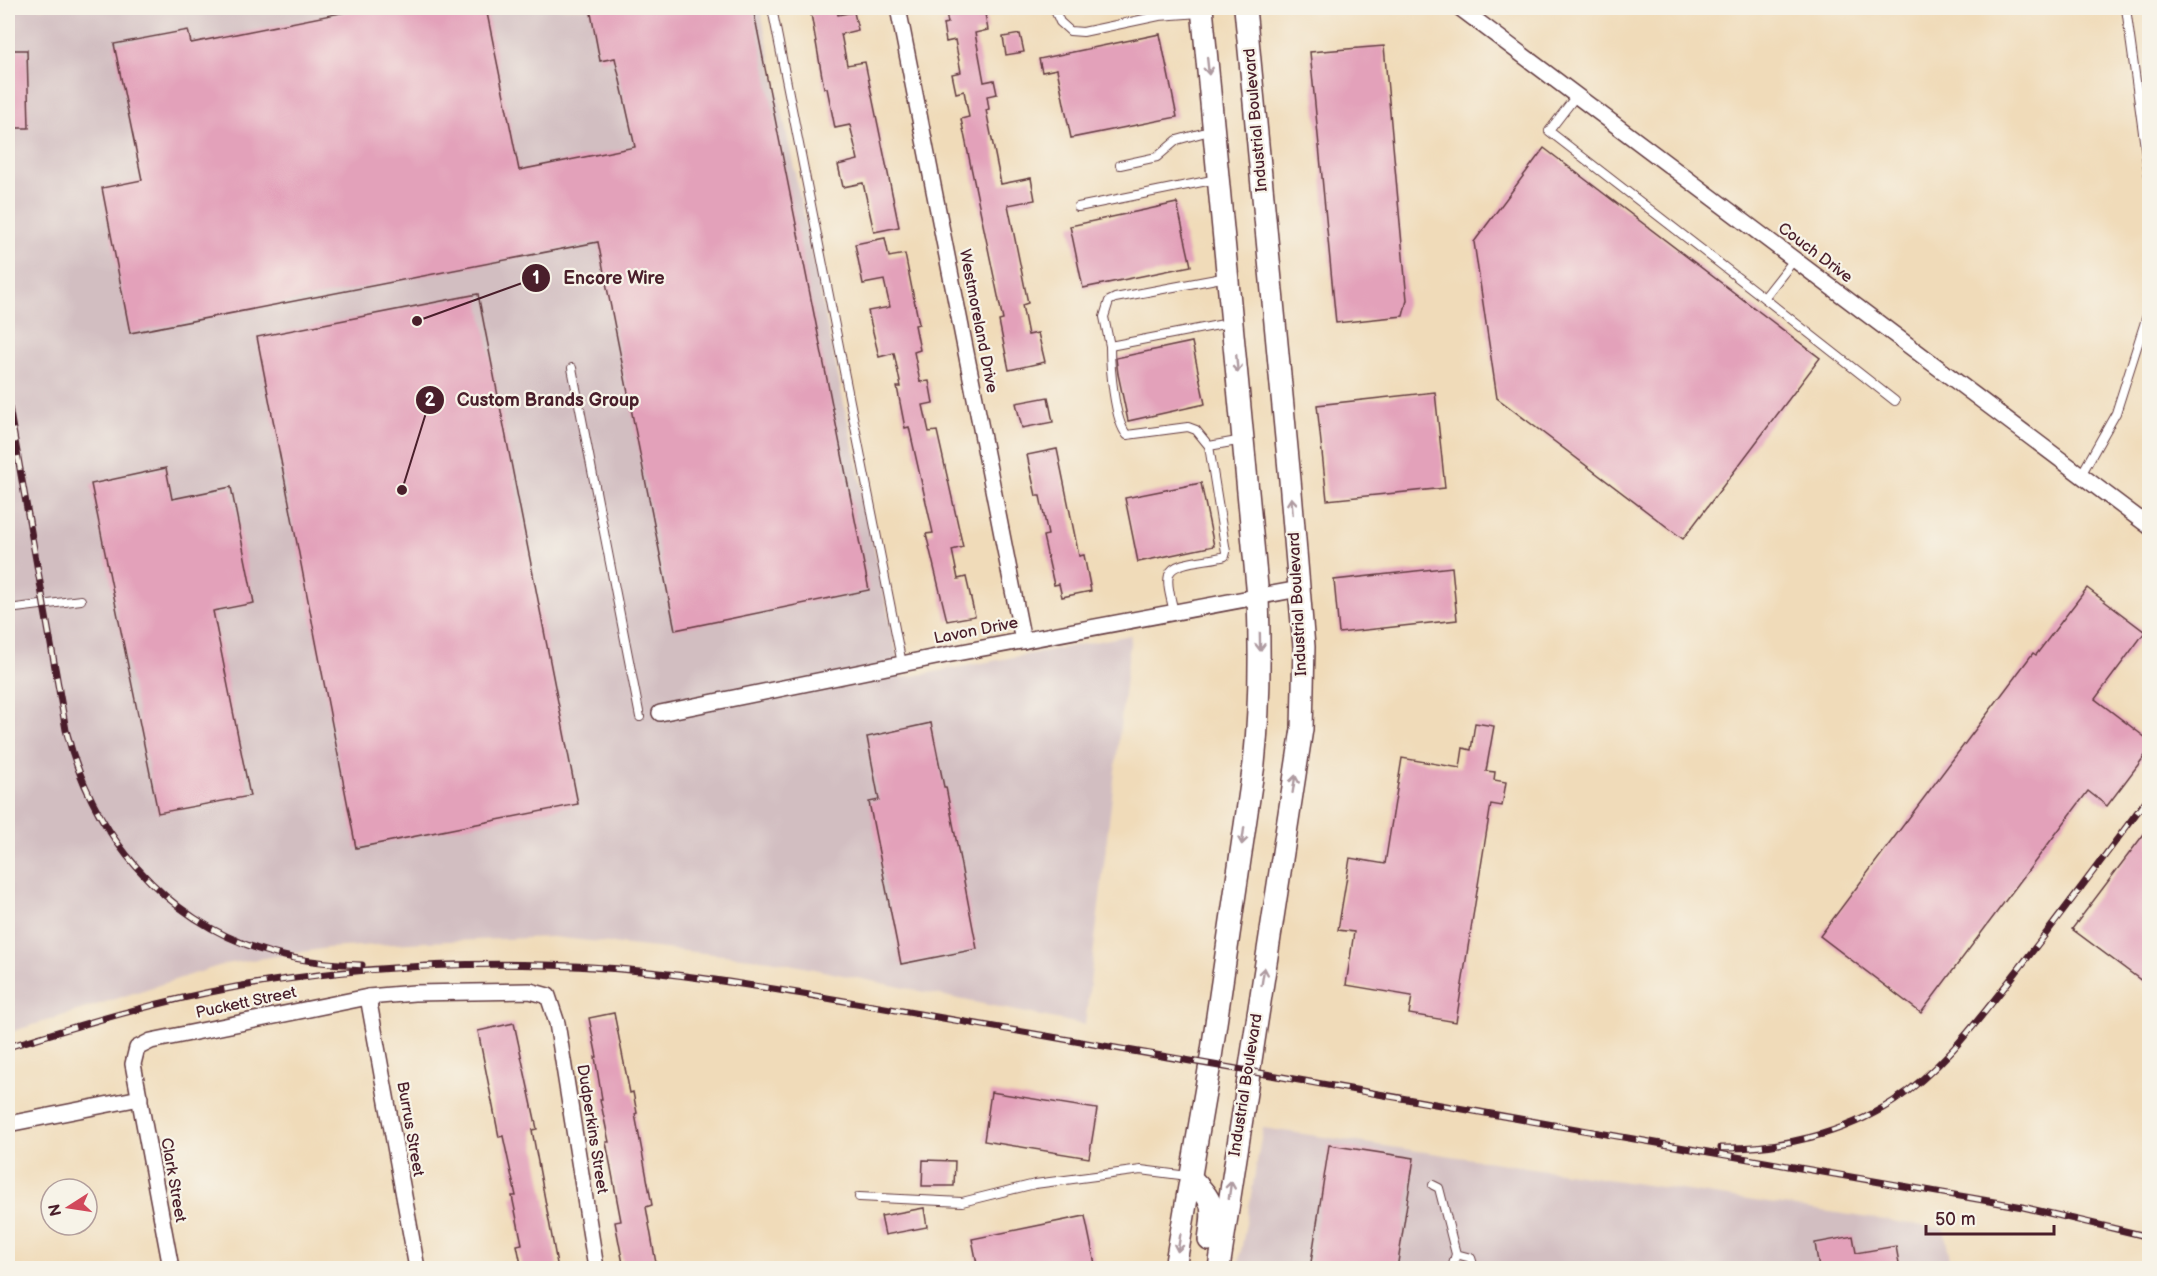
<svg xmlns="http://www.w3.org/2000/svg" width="2157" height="1276" viewBox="0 0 2157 1276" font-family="'Balsamiq Sans',sans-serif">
<rect width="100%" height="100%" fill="#f7f3e8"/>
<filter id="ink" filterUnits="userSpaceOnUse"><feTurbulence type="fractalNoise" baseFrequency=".0167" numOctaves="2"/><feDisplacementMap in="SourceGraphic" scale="12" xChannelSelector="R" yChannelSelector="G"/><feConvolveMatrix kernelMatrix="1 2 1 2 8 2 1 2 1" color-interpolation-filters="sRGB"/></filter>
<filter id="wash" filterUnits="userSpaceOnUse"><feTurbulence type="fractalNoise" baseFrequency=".008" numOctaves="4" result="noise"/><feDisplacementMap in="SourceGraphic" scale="24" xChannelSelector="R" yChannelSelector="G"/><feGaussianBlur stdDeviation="1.35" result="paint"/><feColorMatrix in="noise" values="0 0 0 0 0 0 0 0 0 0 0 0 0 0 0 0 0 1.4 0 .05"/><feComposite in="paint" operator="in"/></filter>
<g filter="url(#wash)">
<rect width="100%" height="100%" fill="#f0dbb9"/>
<!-- industrial -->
<g fill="#d2bec1">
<polygon points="8,8 760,8 902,678 1131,635 1085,1025 770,960 552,937 426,942 328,948 225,964 8,1033"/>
<polygon points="1263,1128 1944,1229 1952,1268 1238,1268"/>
</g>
<g id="blocks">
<!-- building -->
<g fill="#e3a1ba">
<polygon points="356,8 486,8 519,170 635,147 615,58 600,61 590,8 753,8 869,590 675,630 598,242 130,333 102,188 142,180 114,44 188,30 191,43 356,10"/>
<polygon points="810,8 836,8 838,15 854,12 858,30 841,34 847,65 865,62 899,227 874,232 863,183 843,187 838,165 858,160 850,125 835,128 827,88 824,88"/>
<polygon points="945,8 984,8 988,30 975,33 984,82 994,80 997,94 987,96 989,109 986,110 1001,184 1031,178 1035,200 1008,205 1028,303 1022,305 1028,335 1038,333 1045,362 1009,370 999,321 1003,320 961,119 969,117 964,91 956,93 952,74 961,72 955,40 946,42 943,24 948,23"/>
<polygon points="1020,34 1024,52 1006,55 1003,37"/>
<polygon points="1160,34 1177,117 1071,138 1057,69 1042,72 1039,59"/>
<polygon points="1384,46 1407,300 1403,316 1336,323 1310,52"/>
<polygon points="12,50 27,50 29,128 13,128"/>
<polygon points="1544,148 1820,358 1683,539 1497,398 1474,242"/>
<polygon points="1177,203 1191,266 1083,288 1070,226"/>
<polygon points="885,238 889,257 905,254 919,324 915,325 920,350 914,352 920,382 929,381 933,403 923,405 929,432 937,431 963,547 952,550 958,579 966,577 975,616 947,621 926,534 933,533 909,427 905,428 897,387 901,387 894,353 879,357 868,311 890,307 884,280 863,284 855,244"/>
<polygon points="478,294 578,804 356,848 257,337"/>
<polygon points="1192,342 1205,404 1128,421 1118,374 1116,358"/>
<polygon points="1435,392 1445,488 1327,500 1317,405"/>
<polygon points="1048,397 1053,422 1022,428 1016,403"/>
<polygon points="1057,449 1079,556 1084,555 1091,591 1062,597 1059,584 1054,585 1043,536 1048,535 1040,496 1036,496 1027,455"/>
<polygon points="166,468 172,499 231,487 254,603 213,611 250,796 158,813 91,484"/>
<polygon points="1201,483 1214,546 1138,562 1125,498"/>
<polygon points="1452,567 1457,620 1339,633 1334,580"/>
<polygon points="2087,588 2145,632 2095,699 2150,741 2150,749 2107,806 2088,791 1921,1013 1820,936 2033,653 2036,655"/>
<polygon points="931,723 944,787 946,787 977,949 901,964 869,802 879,800 867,737"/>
<polygon points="1475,723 1494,726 1486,771 1495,772 1494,780 1506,782 1502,806 1491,804 1456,1022 1409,1014 1412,996 1346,985 1354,932 1338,930 1350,858 1385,864 1402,758 1460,768 1463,748 1471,750"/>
<polygon points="2150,826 2150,987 2072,929"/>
<polygon points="614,1013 630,1093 633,1092 637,1113 635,1114 652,1205 646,1207 657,1269 624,1269 615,1222 621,1221 606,1142 609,1142 600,1099 602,1099 595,1057 597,1057 589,1018"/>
<polygon points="514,1023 537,1129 532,1130 558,1269 522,1269 517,1245 522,1244 512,1196 516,1196 503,1136 499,1137 478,1031"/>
<polygon points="991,1092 1097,1109 1089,1158 984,1141"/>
<polygon points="1329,1145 1414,1158 1397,1269 1310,1269"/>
<polygon points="923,1160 955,1161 954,1186 922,1186"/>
<polygon points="924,1208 927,1227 885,1235 881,1216"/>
<polygon points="1085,1216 1096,1269 978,1269 972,1239"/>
<polygon points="1853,1236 1856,1253 1896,1246 1900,1269 1819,1269 1815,1243"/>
</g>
</g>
</g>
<g filter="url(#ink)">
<use href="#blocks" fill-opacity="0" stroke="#633b40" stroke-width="1.5"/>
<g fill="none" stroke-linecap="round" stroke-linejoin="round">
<!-- lane casing -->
<g stroke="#633b40" stroke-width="10">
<g id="lane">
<polyline points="772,8 902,664"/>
<polyline points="1054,8 1060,22 1070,31 1083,32 1159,16 1200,13"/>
<polyline points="2126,8 2150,184"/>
<polyline points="1576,96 1549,131 1764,298 1794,260"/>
<polyline points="1120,165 1157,157 1177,140 1213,130"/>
<polyline points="1078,207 1217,179"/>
<polyline points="1227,277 1115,298 1109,301 1104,317 1110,346 1229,323"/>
<polyline points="1764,298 1895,401"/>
<path d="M1110 346C1110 365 1114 421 1127 435L1188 427 1196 430 1209 446 1226 552 1225 556C1212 561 1172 560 1169 575 1166 585 1172 602 1174 612"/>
<polyline points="572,368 640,717"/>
<polyline points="1209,446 1243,440"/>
<polyline points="2081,475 2116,413 2150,306"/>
<polyline points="8,595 10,609"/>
<polyline points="8,609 81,600"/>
<polyline points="1433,1185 1439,1188 1456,1254 1452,1268"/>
<polyline points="859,1197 962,1202 1035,1184 1141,1170 1188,1176"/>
<polyline points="1456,1254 1471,1258 1474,1268"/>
</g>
</g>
<!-- street casing -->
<g stroke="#633b40" stroke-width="18">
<g id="street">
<polyline points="898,8 1023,641"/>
<polyline points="1460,8 2150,527"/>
<polyline points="660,713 946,655 1299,589"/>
<polyline points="368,997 417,1268"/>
<polyline points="8,1124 140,1098"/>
<polyline points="171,1268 133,1064 137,1048 151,1041 368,997 414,993 530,991 548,996 557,1023 596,1268"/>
</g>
</g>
<!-- secondary casing -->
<g stroke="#633b40" stroke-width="24">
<g id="secondary">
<path d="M1190 1177C1215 1203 1214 1204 1209 1240"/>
<path d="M1175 1268 1210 1064 1254 764C1260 708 1260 653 1258 597L1202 8"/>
<polyline points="1219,1268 1302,729 1304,647 1290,480 1245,8"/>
</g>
</g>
<!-- lane -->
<use href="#lane" stroke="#fff" stroke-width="8"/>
<!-- street -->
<use href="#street" stroke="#fff" stroke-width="15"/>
<!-- secondary -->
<use href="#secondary" stroke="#fff" stroke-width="21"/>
<!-- rail casing -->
<g stroke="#4a1f2b" stroke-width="7">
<g id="rail">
<path d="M8 401 66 730C92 833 163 921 268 952 299 961 331 964 362 965"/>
<path d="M8 1047C83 1024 159 1001 236 987 335 970 442 962 543 965 656 967 769 988 879 1007 1004 1029 1129 1050 1254 1072 1510 1118 1767 1162 2023 1207L2150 1237"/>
<path d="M1721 1148C1780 1149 1844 1134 1894 1101 1941 1070 1976 1023 2010 980 2058 919 2104 857 2150 795"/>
</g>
</g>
<!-- rail -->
<use href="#rail" stroke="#f7f3e8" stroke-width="4.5" stroke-dasharray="14" stroke-linecap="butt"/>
</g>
<!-- one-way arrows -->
<defs><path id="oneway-shaft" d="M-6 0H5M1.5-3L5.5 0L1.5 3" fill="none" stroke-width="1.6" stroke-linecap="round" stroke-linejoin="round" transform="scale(1.5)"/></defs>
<g stroke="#ae9aa0">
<use href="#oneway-shaft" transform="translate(1208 66) rotate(84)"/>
<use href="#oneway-shaft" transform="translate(1237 364) rotate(85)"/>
<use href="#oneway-shaft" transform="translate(1292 506) rotate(-95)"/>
<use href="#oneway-shaft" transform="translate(1260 642) rotate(89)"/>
<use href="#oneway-shaft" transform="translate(1294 784) rotate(-81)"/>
<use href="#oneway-shaft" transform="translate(1243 836) rotate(98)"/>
<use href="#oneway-shaft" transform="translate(1263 976) rotate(-81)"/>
<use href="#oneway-shaft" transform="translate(1230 1190) rotate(-82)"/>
<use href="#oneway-shaft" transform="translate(1179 1243) rotate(99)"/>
</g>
</g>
<g text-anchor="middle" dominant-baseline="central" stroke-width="4.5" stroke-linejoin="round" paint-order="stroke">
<!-- street labels -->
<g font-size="16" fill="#4a1f2b" stroke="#f7f3e8">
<text transform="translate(1256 120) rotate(-95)">Industrial Boulevard</text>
<text transform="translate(1815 253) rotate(37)">Couch Drive</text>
<text transform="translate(978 321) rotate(79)">Westmoreland Drive</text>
<text transform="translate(1298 604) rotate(-93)">Industrial Boulevard</text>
<text transform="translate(976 631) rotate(-11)">Lavon Drive</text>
<text transform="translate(246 1003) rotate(-12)">Puckett Street</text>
<text transform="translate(1246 1085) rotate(-81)">Industrial Boulevard</text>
<text transform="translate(410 1129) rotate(80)">Burrus Street</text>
<text transform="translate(592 1129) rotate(81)">Dudperkins Street</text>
<text transform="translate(173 1180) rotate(80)">Clark Street</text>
</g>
</g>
<!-- callouts -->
<path fill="none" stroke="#4a1f2b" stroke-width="2" d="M417 321L536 278M402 490L430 400"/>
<g fill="#4a1f2b" stroke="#f7f3e8" stroke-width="2">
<circle cx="417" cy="321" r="6"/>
<circle cx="402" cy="490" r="6"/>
<circle cx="536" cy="278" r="15"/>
<circle cx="430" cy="400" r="15"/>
</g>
<g font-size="18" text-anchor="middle" font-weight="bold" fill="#fff">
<text x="536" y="284">1</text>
<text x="430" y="406">2</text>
</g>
<g font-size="18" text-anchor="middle" font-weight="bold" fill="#4a1f2b" stroke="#f7f3e8" stroke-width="4.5" stroke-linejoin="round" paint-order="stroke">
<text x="614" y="284">Encore Wire</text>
<text x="548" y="406">Custom Brands Group</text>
</g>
<!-- margin -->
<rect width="2157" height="1276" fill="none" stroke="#f7f3e8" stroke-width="30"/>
<!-- north arrow -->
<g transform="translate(69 1207) rotate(258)"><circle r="28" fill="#f7f3e8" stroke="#b29e9c" stroke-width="1.5"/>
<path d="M0-4.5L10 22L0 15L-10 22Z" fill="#d1495b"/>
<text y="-9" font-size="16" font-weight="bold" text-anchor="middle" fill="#4a1f2b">N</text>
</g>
<!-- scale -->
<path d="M1926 1225v9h128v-9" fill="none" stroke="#4a1f2b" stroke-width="3"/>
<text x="1935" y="1225" font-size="18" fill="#4a1f2b" stroke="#f7f3e8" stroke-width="4.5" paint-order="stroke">50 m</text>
</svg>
